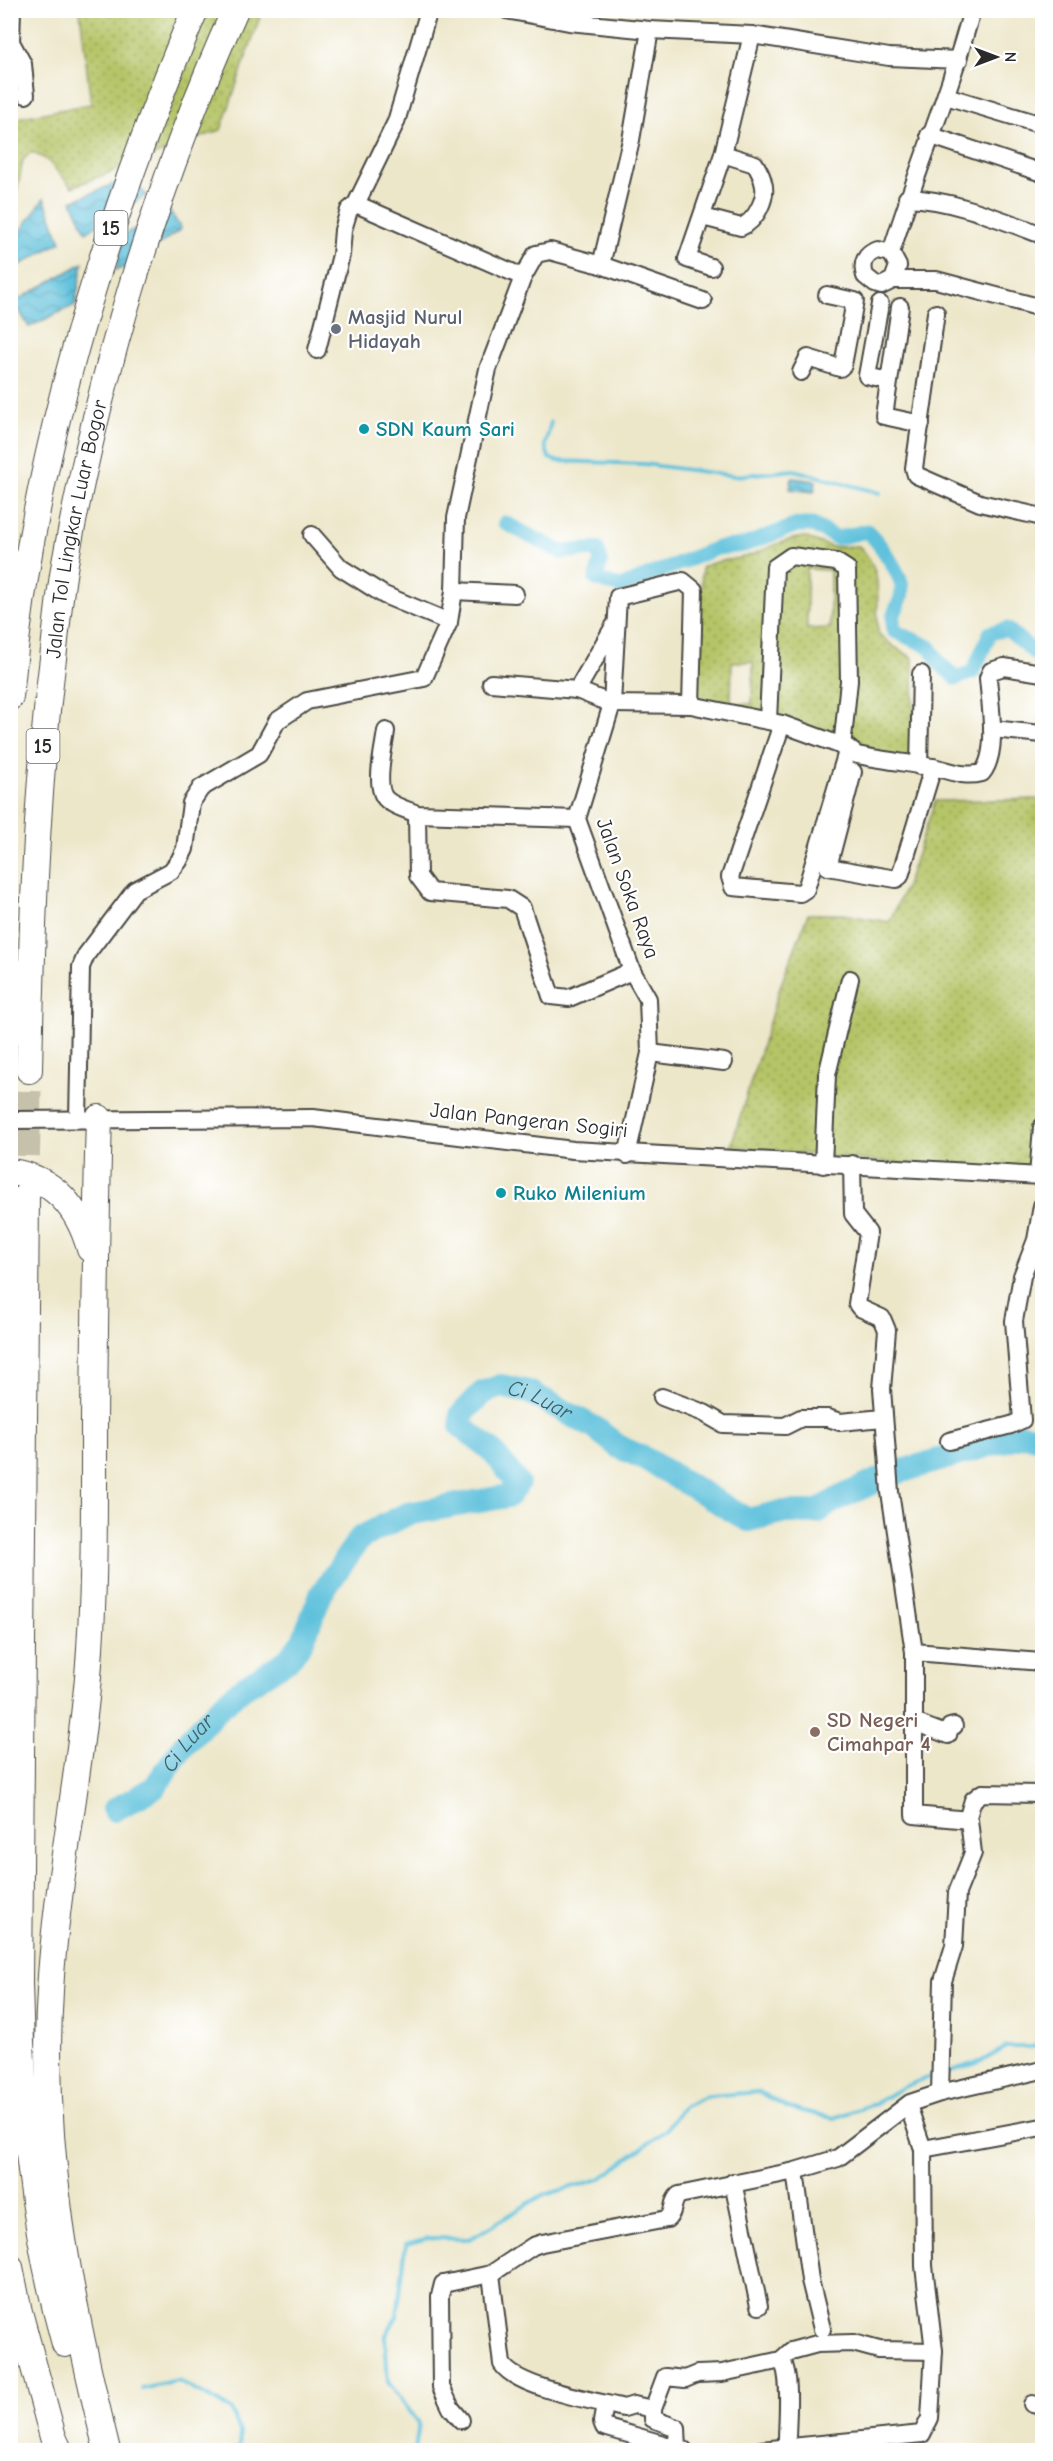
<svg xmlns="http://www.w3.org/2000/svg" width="1053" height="2461" viewBox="0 0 1053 2461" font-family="'Comic Neue',sans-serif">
<defs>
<pattern id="grass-dots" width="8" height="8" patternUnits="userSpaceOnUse" patternTransform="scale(1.5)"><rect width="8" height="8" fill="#b5c466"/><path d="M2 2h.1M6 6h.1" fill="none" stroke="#939f54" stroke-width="1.8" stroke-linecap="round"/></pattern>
<pattern id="water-waves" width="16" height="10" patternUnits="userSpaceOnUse" patternTransform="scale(1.5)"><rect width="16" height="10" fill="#5ec1dc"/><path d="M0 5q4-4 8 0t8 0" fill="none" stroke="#4e9db3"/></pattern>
</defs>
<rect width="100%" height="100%" fill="#fff"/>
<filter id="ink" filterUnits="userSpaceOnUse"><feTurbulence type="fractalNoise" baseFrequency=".0167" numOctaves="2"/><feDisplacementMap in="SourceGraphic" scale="12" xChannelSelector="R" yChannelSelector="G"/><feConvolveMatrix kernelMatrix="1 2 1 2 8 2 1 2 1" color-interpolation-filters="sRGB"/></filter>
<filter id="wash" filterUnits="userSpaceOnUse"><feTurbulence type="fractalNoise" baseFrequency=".008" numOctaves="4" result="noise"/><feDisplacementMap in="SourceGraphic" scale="24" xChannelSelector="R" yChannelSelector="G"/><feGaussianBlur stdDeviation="1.35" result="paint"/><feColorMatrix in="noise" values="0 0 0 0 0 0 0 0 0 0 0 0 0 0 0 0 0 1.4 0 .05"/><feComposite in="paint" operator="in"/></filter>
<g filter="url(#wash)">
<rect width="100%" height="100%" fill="#ede7ca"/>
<!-- grass -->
<g fill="url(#grass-dots)" stroke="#707848" stroke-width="1.5" fill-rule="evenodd">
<polygon points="80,11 262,11 221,130 72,187 46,159 31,152 23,160 14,205 11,208 11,119 91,104"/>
<path d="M804 537 832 547 859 546C886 572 875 599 878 633L893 646 913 658 914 753 909 762 700 700 697 694 702 567C719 558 737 561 754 554 771 547 785 539 804 537ZM807 569 830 570V628L807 629ZM732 662H753L752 704H731Z"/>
<polygon points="1042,799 1042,1094 1033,1178 731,1146 780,987 808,914 843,914 889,922 906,886 935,801"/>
</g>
<!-- water -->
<g fill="url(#water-waves)" stroke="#447684" stroke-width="1.5">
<polygon points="128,178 147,195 86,232 72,201"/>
<polygon points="44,198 61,242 11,270 11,241 16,238"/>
<polygon points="170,211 181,229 127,267 116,270 124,234"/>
<polygon points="83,263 75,305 29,327 14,302"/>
<polygon points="792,478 816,481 814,492 790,489"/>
</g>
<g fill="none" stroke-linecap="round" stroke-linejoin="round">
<!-- stream -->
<g stroke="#5ec1dc" stroke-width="4">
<polyline points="551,422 545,445 549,458 556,461 644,464 735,476 794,470 880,493"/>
<polyline points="944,2073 980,2062 1007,2047 1032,2047 1042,2042"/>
<polyline points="142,2389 178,2381 232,2410 240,2433 239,2450"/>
<polyline points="415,2450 419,2423 388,2382 385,2337 397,2316 406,2244 428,2238 470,2239 541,2196 600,2179 666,2130 683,2107 707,2096 759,2092 788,2108 834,2118 874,2104 903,2087 937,2074"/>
</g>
<!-- canal -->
<path stroke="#5ec1dc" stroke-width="15" d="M505 523 561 552 597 549 601 560 596 579 620 587 717 548 744 545 797 525H813L837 538 867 531C879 542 903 575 902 591 901 609 890 607 894 631L930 647 940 664 956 678 973 672 990 633 1007 629 1042 659"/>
<!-- river -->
<path stroke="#5ec1dc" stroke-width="24" id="s1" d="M114 1810 154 1788 184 1745 221 1706 243 1688 288 1660 303 1640 321 1594 360 1538 407 1514 508 1496 518 1483 491 1450 461 1426V1415L482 1393 501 1386 529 1392 595 1428 619 1447 644 1458 748 1520 781 1512H817L839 1498 892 1474 1023 1435 1042 1438"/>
</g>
</g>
<g filter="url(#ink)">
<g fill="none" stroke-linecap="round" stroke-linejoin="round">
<!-- highway-tunnel -->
<polyline stroke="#c6c1aa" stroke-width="26" stroke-dasharray="26 13" stroke-linecap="butt" points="26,1195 29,1070"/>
<!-- minor casing -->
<g stroke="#484743" stroke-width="20">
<g id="minor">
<polyline points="12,10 11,42 23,64 26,95"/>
<polyline points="506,10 569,22 650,30 752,35 889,57 959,60"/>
<polyline points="946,96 1042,125"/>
<polyline points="929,135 1042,173"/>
<path d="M907 198C951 199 1002 220 1042 235"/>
<polyline points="356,204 523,277"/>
<path d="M703 217 741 227C756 221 768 197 763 182 762 176 758 169 755 164L723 154"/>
<path d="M891 253C916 171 950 93 972 10"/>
<polyline points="601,265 631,140 650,30"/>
<polyline points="711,267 687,259 723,154 752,35"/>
<path d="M893 280 898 266 891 253 878 250C865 254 861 263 865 276L875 284 881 286 893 280H936L1042 308"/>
<polyline points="880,304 867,376 888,381"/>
<polyline points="900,307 884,416 921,424"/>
<polyline points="936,313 914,468 916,475 980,503 1042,517"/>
<polyline points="317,350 341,255 343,230 349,210 356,204 396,122 429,10"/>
<polyline points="801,372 808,358 840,368 843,365 855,301 827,295"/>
<polyline points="312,535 341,568 384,595 449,622"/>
<polyline points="454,591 515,594"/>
<path d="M491 683 577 690 612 704 691 705 782 724 848 748 857 755C882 760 907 763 932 767 950 770 963 778 982 773 999 753 990 704 988 678L991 671 1004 667 1042 673"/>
<polyline points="577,690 614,626"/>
<polyline points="768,720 775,567 791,556 836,562 847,569 849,681 842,747"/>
<polyline points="782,724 730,877 733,887 800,893 806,889 848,748"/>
<polyline points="992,729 1042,734"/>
<path d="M386 731C384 748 373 789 387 800 395 807 408 810 417 814L577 819"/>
<polyline points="919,766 921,674"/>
<polyline points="853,772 828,867 896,879 900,876 933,767"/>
<polyline points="417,814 418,876 430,892 508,899 522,908 551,996 569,998 632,971"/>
<polyline points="650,1053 724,1062"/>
<polyline points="78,1119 81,967 86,955 135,890 171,871 179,861 185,849 191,803 201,788 259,754 277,721 307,701 424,678 449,622 454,591 456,518 488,369 523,277 536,254 550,251 601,265 703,301"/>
<polyline points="10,1120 313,1118 573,1150 1042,1176"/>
<polyline points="627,1155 650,1053 648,999 632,971 577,819 612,704 618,597 683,581 694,590 691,705"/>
<polyline points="852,1164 853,1214 868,1233 857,1304 860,1308 882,1318 887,1330 882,1389 890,1492 914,1652 914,1815 969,1820 973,1853 957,1893 954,1946 943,1981 940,2093"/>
<polyline points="823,1165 827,1075 850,979"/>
<polyline points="1038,1176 1042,1127"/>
<polyline points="662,1397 704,1413 723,1424 785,1426 801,1418 828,1418 840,1422 883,1418"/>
<polyline points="949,1441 1011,1425 1022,1420 1014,1321 1022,1276 1036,1240 1042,1206"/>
<polyline points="914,1652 1042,1662"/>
<polyline points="914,1722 948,1735 950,1727 954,1726"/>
<polyline points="967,1820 973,1800 982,1793 1042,1794"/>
<polyline points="923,2149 1042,2127"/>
<polyline points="795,2171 810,2280 822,2329"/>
<polyline points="733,2182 759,2306"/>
<path d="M491 2274 502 2364C517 2388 596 2401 624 2408L634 2405 653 2409 665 2377 685 2379 697 2374 722 2373 781 2360C793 2374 786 2428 787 2448"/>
<polyline points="781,2360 791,2351 817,2344 853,2343 879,2350 934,2351"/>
<polyline points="605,2404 602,2422 604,2427 684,2450"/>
<polyline points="1032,2404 1042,2406"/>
<polyline points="653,2409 653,2419 677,2428 678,2449"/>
<path d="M461 2420 451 2408 441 2387 440 2296 443 2284 491 2274 533 2246 542 2243 667 2219C675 2213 671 2201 679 2195L795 2171 838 2158 910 2103 940 2093 1042 2070"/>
<polyline points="761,2450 922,2434 930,2418 934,2351 924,2266 923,2149 908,2105"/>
</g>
</g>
<!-- highway casing -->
<g stroke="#484743" stroke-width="28">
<g id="highway">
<path d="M10 697C31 462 103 227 195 10"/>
<path id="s2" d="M29 1070C32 929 36 790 54 650 57 621 60 592 65 563 100 372 155 188 235 10"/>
<path d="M99 1118C96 1219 95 1320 94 1421 94 1506 95 1592 88 1677 79 1782 56 1886 50 1991 40 2151 69 2296 107 2450"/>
<path d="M10 1172C55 1178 79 1209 90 1249"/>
<path d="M26 1196 19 1983C22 2107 31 2224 65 2344"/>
<polyline points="10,2267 19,2312 53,2437 59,2450"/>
</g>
</g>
<!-- minor -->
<use href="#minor" stroke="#fff" stroke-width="16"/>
<!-- highway -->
<use href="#highway" stroke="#fff" stroke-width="26"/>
</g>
</g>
<!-- markers -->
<circle fill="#6b7280" stroke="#fff" stroke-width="2" cx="336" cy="329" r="6"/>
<g fill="#0f9aa8" stroke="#fff" stroke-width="2">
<circle cx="364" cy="429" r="6"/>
<circle cx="501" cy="1193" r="6"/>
</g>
<circle fill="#8d6e63" stroke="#fff" stroke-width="2" cx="815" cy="1732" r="6"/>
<g text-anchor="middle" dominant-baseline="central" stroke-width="4.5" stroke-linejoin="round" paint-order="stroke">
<!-- shield labels -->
<g fill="#fff" stroke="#6b6b6b" stroke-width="1.5">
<rect x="94.5" y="211" width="33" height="34" rx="4.5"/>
<rect x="26.5" y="729" width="33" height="34" rx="4.5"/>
</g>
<g font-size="20" font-weight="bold" fill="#2b2b2b">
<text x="111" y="228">15</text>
<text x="43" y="746">15</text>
</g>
<!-- worship labels -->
<g font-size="21" font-weight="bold" fill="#5b616d" stroke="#fff" text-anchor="start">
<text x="348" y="317">Masjid Nurul<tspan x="348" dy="24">Hidayah</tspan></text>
</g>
<!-- culture labels -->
<g font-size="21" font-weight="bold" fill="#0d838f" stroke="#fff" text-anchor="start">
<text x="376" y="429">SDN Kaum Sari</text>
<text x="513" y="1193">Ruko Milenium</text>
</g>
<!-- street labels -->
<g font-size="21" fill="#2b2b2b" stroke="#fff">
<text stroke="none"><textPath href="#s2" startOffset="544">Jalan Tol Lingkar Luar Bogor</textPath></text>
<text transform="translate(628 888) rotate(70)">Jalan Soka Raya</text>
<text transform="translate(529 1120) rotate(6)">Jalan Pangeran Sogiri</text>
</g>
<!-- education labels -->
<g font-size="21" font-weight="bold" fill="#785e54" stroke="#fff" text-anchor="start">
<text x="827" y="1720">SD Negeri<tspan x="827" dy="24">Cimahpar 4</tspan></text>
</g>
<!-- water labels -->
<g font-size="22" font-style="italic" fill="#3d6069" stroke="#fff">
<text stroke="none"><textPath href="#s1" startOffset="732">Ci Luar</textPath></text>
<text stroke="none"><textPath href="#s1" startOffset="102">Ci Luar</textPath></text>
</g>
</g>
<!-- margin -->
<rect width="1053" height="2461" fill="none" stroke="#fff" stroke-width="36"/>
<!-- north arrow -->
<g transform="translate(996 57) rotate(90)" stroke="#ffffff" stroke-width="4.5" paint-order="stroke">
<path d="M0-4.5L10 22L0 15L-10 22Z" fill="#2b2b2b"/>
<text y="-9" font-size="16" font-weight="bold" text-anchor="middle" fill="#2b2b2b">N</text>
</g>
</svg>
